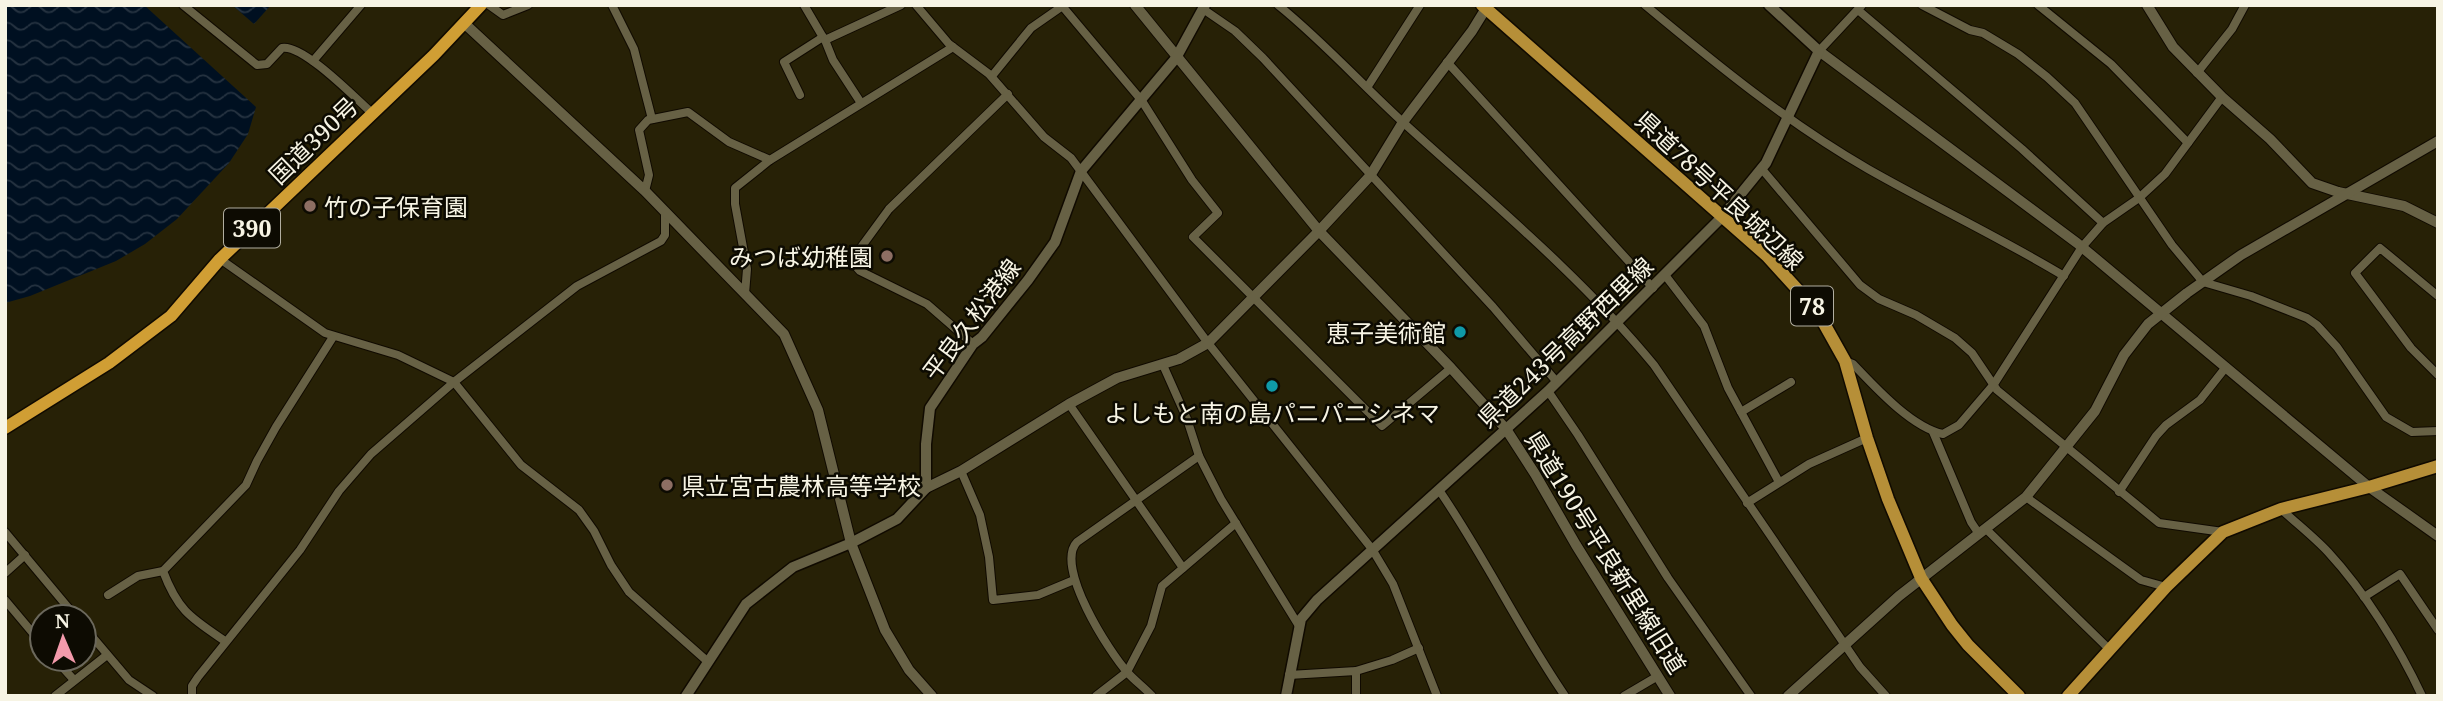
<svg xmlns="http://www.w3.org/2000/svg" width="2443" height="701" viewBox="0 0 2443 701" font-family="'Noto Serif','Noto Sans JP',serif">
<defs>
<pattern id="water-waves" width="16" height="10" patternUnits="userSpaceOnUse" patternTransform="scale(1.75)"><rect width="16" height="10" fill="#001021"/><path d="M0 5q4-4 8 0t8 0" fill="none" stroke="#263341"/></pattern>
</defs>
<rect width="100%" height="100%" fill="#272106"/>
<!-- water -->
<g fill="url(#water-waves)">
<polygon points="5,5 144,5 256,107 248,134 229,163 177,219 145,244 116,261 30,296 5,303"/>
<polygon points="232,5 271,5 254,24"/>
</g>
<g fill="none" stroke-linecap="round" stroke-linejoin="round">
<!-- minor casing -->
<g stroke="#100a00" stroke-width="10">
<g id="minor">
<path d="M183 5 257 65 267 64 282 48C303 44 355 98 372 113"/>
<polyline points="489,5 503,15 528,5"/>
<polyline points="612,5 634,49 652,119"/>
<polyline points="804,5 824,39"/>
<polyline points="916,5 949,44 989,74 1044,137 1071,158 1208,343 1372,549 1393,584 1437,696"/>
<path d="M1278 5C1324 42 1363 86 1406 125 1491 202 1581 276 1654 365L1860 667 1886 696"/>
<path d="M1645 5C1716 64 1788 123 1868 169 1933 206 1999 237 2064 276"/>
<polyline points="1922,5 1970,30 1983,33 2018,54 2047,77 2075,103 2172,245 2203,282 2251,296 2307,318 2317,325 2337,347 2386,417 2412,432 2438,431"/>
<polyline points="2038,5 2111,64 2188,143"/>
<polyline points="1063,7 1142,101 1192,180 1218,213 1193,237 1382,426 1451,368"/>
<polyline points="1203,9 1235,31 1263,58 1493,307 1556,381"/>
<polyline points="1858,10 2022,149 2103,223"/>
<polyline points="1819,51 1862,5"/>
<polyline points="313,61 361,5"/>
<polyline points="1447,62 1653,288"/>
<polyline points="2197,73 2232,29 2245,5"/>
<polyline points="992,76 1031,28 1064,5"/>
<polyline points="1368,86 1420,5"/>
<polyline points="800,95 784,62 823,37"/>
<polyline points="861,103 833,60 825,40 901,5"/>
<polyline points="1761,168 1860,285 1879,299 1916,315 1955,338 1972,353 1997,390 2159,523 2223,532"/>
<polyline points="645,191 649,175 639,130 648,120 688,112 729,142 770,160 953,47"/>
<polyline points="220,259 325,333 398,355 454,382 521,465 579,510 594,531 611,565 629,592 707,661"/>
<polyline points="1665,275 1704,326 1728,388 1779,482"/>
<polyline points="745,294 747,269 735,204 735,188 770,160"/>
<polyline points="2438,296 2380,248 2355,273 2411,348 2438,375"/>
<polyline points="973,344 927,304 860,271 851,261 889,209 1008,94"/>
<path d="M1845 361 1853 364C1875 387 1911 427 1943 434L1959 425 1994 384 2082 247 2103 223 2139 198 2165 174 2222 97"/>
<polyline points="1163,365 1187,419 1199,456 1221,499 1299,626"/>
<polyline points="1548,391 1578,435 1668,578 1751,696"/>
<polyline points="1069,404 1183,568"/>
<polyline points="1741,412 1791,382"/>
<polyline points="1933,432 1971,522 1979,534"/>
<polyline points="961,471 980,515 989,557 993,600 1038,595 1074,580"/>
<path d="M1439 490C1485 557 1519 629 1565 696"/>
<polyline points="2119,492 2156,436 2166,425 2200,400 2226,367"/>
<polyline points="2026,497 2141,580 2166,587"/>
<polyline points="1747,503 1809,464 1867,438"/>
<path d="M2281 509C2296 523 2314 537 2328 552 2365 592 2399 647 2422 696"/>
<polyline points="1986,529 2109,649"/>
<polyline points="5,532 76,617"/>
<polyline points="5,573 25,555"/>
<polyline points="108,595 138,576 163,571"/>
<polyline points="2364,597 2400,574 2438,630"/>
<polyline points="5,600 42,644"/>
<polyline points="84,627 129,680 153,696"/>
<path d="M225 641C191 618 178 611 163 571L246 485 257 461 276 427 333 337"/>
<polyline points="55,659 74,680"/>
<polyline points="1356,671 1356,696"/>
<polyline points="1289,675 1356,671 1392,660 1419,648"/>
<polyline points="55,696 107,655"/>
<polyline points="192,696 192,686 198,677 300,550 339,491 371,454 454,382 577,286 661,241 665,235 665,212"/>
<polyline points="1096,696 1127,672 1151,626 1162,586 1236,523"/>
<path d="M1152 696C1145 688 1135 681 1128 673 1109 652 1054 566 1077 542L1199 456"/>
<polyline points="1624,696 1658,676"/>
</g>
</g>
<!-- tertiary casing -->
<g stroke="#100a00" stroke-width="12">
<g id="tertiary">
<polyline points="1135,5 1319,231 1451,368 1506,429 1535,474 1576,545 1670,696"/>
<polyline points="2147,5 2173,47 2222,97 2270,139 2312,183 2338,192 2404,206 2438,223"/>
<polyline points="464,23 645,191 784,334 818,410 851,543 885,630 909,670 932,696"/>
<polyline points="1819,51 2077,243 2369,487 2438,536"/>
<polyline points="926,488 961,471 1069,404 1117,378 1179,359 1208,343 1319,231 1370,176 1403,122 1472,31 1488,5"/>
<polyline points="1788,696 1899,596 2026,497 2095,411 2124,355 2148,324 2187,293 2241,255 2438,141"/>
</g>
</g>
<!-- secondary casing -->
<g stroke="#100a00" stroke-width="13">
<g id="secondary">
<polyline points="686,696 746,604 793,567 851,543 897,519 926,488 926,444 930,408 973,344 982,337 1028,280 1055,242 1081,171 1176,58 1205,5"/>
<polyline points="1286,696 1301,619 1317,600 1548,391 1722,217 1766,163 1819,51 1769,5"/>
</g>
</g>
<!-- primary casing -->
<g stroke="#100a00" stroke-width="15">
<g id="primary">
<polyline points="1482,5 1767,256 1817,311 1845,361 1867,438 1888,499 1921,578 1952,625 1968,645 2019,696"/>
<polyline points="2068,696 2166,587 2223,532 2281,509 2369,487 2438,466"/>
</g>
</g>
<!-- trunk casing -->
<g stroke="#100a00" stroke-width="15">
<polyline id="trunk" points="5,428 109,363 171,316 220,259 434,55 481,5"/>
</g>
<!-- minor -->
<use href="#minor" stroke="#676145" stroke-width="8"/>
<!-- tertiary -->
<use href="#tertiary" stroke="#676145" stroke-width="10"/>
<!-- secondary -->
<use href="#secondary" stroke="#676145" stroke-width="10"/>
<!-- primary -->
<use href="#primary" stroke="#b68f38" stroke-width="12"/>
<!-- trunk -->
<use href="#trunk" stroke="#d09e34" stroke-width="12"/>
</g>
<!-- markers -->
<g fill="#8d6e63" stroke="#0d0b02" stroke-width="2.5">
<circle cx="310" cy="206" r="7"/>
<circle cx="887" cy="256" r="7"/>
<circle cx="667" cy="485" r="7"/>
</g>
<g fill="#0f9aa8" stroke="#0d0b02" stroke-width="2.5">
<circle cx="1460" cy="332" r="7"/>
<circle cx="1272" cy="386" r="7"/>
</g>
<g text-anchor="middle" dominant-baseline="central" stroke-width="5" stroke-linejoin="round" paint-order="stroke">
<!-- shield labels -->
<g fill="#0d0b02" stroke="#b1aea0" stroke-width="2">
<rect x="224" y="208.5" width="56" height="39" rx="5"/>
<rect x="1791" y="286.5" width="42" height="39" rx="5"/>
</g>
<g font-size="23" font-weight="bold" fill="#f7f4e4">
<text x="252" y="228">390</text>
<text x="1812" y="306">78</text>
</g>
<!-- street labels -->
<g font-size="24" fill="#f7f4e4" stroke="#0d0b02">
<text transform="translate(313 140) rotate(-44)">国道390号</text>
<text transform="translate(1720 190) rotate(43)">県道78号平良城辺線</text>
<text transform="translate(971 319) rotate(-53)">平良久松港線</text>
<text transform="translate(1565 342) rotate(-44)">県道243号高野西里線</text>
<text transform="translate(1606 552) rotate(58)">県道190号平良新里線旧道</text>
</g>
<!-- poi labels -->
<g font-size="24" fill="#f7f4e4" stroke="#0d0b02" text-anchor="start">
<text x="324" y="206">竹の子保育園</text>
<text x="873" y="256" text-anchor="end">みつば幼稚園</text>
<text x="1446" y="332" text-anchor="end">恵子美術館</text>
<text x="1272" y="412" text-anchor="middle">よしもと南の島パニパニシネマ</text>
<text x="681" y="485">県立宮古農林高等学校</text>
</g>
</g>
<!-- border -->
<rect width="2443" height="701" fill="none" stroke="#f7f4e4" stroke-width="14"/>
<!-- north arrow -->
<g transform="translate(63 638) rotate(358)"><circle r="33" fill="#0d0b02" stroke="#6b685c" stroke-width="2"/>
<path d="M0-5L12 26L0 18L-12 26Z" fill="#f39aab"/>
<text y="-10" font-size="19" font-weight="bold" text-anchor="middle" fill="#f7f4e4">N</text>
</g>
</svg>
